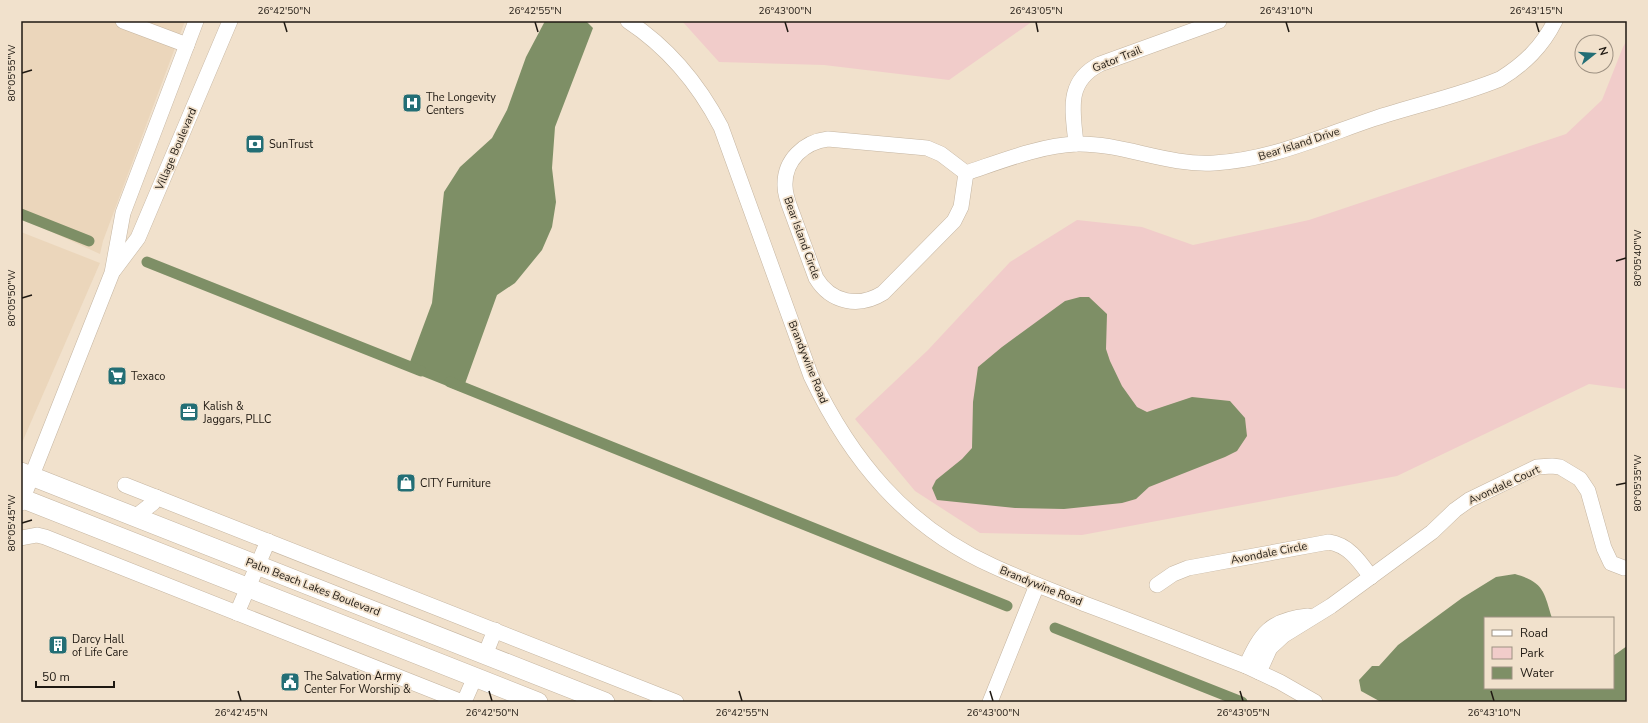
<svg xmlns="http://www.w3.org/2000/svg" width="1648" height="723" viewBox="0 0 1648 723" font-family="'Nunito Sans',sans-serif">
<rect width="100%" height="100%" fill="#f1e1cc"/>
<!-- built -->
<g fill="#ebd6bb">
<polygon points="21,21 185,21 103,241 100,254 21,218"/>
<polygon points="21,232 100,263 21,445"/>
</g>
<!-- green -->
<g fill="#f1ccca">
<polygon points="682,21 1033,21 949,80 824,65 719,62"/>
<polygon points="1627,40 1627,389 1589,384 1397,476 1082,535 980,533 915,491 855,419 928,350 1010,262 1077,220 1142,227 1193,245 1309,220 1566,134 1602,100 1623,47"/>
</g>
<!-- water -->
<g fill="#7e8f66">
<polygon points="545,21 586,21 593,28 555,127 552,168 556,202 552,227 542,250 515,283 497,295 462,392 407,370 432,303 444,192 460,167 492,138 507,110 526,57"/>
<polygon points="1080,297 1089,297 1107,314 1106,349 1110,361 1122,386 1137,407 1147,412 1192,397 1230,401 1245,418 1247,436 1237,451 1225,457 1149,487 1136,499 1122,503 1064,509 1015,508 937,500 932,488 936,480 962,459 972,448 973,402 978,367 1002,347 1065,301"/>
<path d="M1515 574C1544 582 1544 592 1552 618H1485V688H1613V656L1627 646V702H1381L1361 691 1359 680 1372 666H1379L1398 645 1462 598 1496 577Z"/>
</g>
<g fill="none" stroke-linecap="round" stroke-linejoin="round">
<!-- canal -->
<g stroke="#7e8f66" stroke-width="11">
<polyline points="21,214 89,241"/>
<polyline points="147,262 421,371"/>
<polyline points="450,382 1007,606"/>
<polyline points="1055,628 1242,702"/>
</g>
<!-- minor casing -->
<g stroke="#c5b5a1" stroke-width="16">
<g id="minor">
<polyline points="123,21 187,45"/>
<path d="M628 21C669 48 698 83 721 127L811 376C851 460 906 527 993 566 1023 580 1054 591 1085 604 1139 624 1192 645 1246 666L1280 682 1315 702"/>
<path d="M828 139 927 148 941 154 966 173 961 207 954 221 883 293C859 308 831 303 816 278 809 259 802 240 795 221 791 209 785 198 785 186 784 160 804 142 828 139Z"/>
<path d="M1076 144C1073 111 1065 82 1100 64L1219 21"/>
<path d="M966 173C999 162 1041 145 1077 144 1123 143 1167 166 1214 163 1270 160 1320 137 1373 119 1415 105 1459 96 1500 79 1524 64 1542 47 1555 21"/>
<polyline points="114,270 138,238 230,21"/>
<polyline points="125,485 676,702"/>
<polyline points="21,503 112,273 123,213 196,21"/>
<polyline points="135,517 153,503 156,497"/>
<polyline points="21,538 37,535 45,537 462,702"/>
<path d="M1157 585 1173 574 1188 568 1329 542C1349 545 1360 562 1371 577"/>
<polyline points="237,613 268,541"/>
<polyline points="485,655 495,630"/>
<path d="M1246 666C1261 633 1270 620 1308 616"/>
<polyline points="1259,672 1270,648 1284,635 1331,606 1432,532 1455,510 1469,500 1537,467 1552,466 1560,467 1580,479 1588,491 1604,548 1611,563 1624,568"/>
<polyline points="464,702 475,677"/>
<polyline points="990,702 1037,585"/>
</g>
</g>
<!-- major casing -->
<g stroke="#c5b5a1" stroke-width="20">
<g id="major">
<polyline points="21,472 605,702"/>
<polyline points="21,498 538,702"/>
</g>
</g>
<!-- minor -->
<use href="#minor" stroke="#fff" stroke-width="15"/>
<!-- major -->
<use href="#major" stroke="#fff" stroke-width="19"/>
</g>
<!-- ticks -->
<path fill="none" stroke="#1f1912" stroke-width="1.5" d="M284 22 287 32M535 22 538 32M785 22 788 32M1036 22 1038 32M1286 22 1289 32M1536 22 1539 32M22 73 32 70M1616 261 1626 258M22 298 32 295M1616 485 1626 483M22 523 32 520M238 691 241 701M489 691 492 701M739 691 742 701M990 691 993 701M1240 691 1243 701M1491 691 1494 701"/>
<!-- icons -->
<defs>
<g id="hospital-square" transform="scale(1)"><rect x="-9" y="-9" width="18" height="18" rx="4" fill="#236e75" stroke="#f1e1cc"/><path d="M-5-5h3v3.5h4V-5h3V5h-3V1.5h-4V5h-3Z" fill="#fff"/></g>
<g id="bank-square" transform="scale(1)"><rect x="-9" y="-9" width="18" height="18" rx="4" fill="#236e75" stroke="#f1e1cc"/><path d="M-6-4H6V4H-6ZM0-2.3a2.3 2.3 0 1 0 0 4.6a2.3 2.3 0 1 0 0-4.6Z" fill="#fff"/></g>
<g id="supermarket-square" transform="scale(1)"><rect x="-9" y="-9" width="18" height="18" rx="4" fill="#236e75" stroke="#f1e1cc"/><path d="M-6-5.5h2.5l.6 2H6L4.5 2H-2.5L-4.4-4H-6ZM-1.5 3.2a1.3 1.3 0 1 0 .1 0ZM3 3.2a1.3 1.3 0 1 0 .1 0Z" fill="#fff"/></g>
<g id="office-square" transform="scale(1)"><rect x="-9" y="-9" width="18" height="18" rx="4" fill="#236e75" stroke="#f1e1cc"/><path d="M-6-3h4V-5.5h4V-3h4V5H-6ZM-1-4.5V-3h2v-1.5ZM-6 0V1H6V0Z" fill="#fff"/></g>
<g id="shop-square" transform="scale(1)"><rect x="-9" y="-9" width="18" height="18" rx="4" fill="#236e75" stroke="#f1e1cc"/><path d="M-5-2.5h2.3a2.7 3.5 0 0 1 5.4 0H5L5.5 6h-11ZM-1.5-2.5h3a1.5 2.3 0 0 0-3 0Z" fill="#fff"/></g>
<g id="building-square" transform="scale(1)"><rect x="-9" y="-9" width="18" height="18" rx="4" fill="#236e75" stroke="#f1e1cc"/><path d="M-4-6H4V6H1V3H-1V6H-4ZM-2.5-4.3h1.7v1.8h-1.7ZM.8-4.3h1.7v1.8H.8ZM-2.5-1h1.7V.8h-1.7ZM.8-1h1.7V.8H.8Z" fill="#fff"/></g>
<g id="civic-square" transform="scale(1)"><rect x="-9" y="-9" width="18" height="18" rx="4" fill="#236e75" stroke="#f1e1cc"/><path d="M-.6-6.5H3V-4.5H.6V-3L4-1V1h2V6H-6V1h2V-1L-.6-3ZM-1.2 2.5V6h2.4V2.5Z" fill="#fff"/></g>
</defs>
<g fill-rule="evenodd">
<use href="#hospital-square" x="412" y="103"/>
<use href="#bank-square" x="255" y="144"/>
<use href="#supermarket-square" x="117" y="376"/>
<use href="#office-square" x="189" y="412"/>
<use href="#shop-square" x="406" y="483"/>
<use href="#building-square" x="58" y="645"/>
<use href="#civic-square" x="290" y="682"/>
</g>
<g text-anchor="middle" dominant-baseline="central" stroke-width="3.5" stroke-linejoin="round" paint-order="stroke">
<!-- street labels -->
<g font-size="11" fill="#1f1912" stroke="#f1e1cc">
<text transform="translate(1117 59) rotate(-22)">Gator Trail</text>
<text transform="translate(1299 144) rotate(-18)">Bear Island Drive</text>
<text transform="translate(176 149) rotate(-67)">Village Boulevard</text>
<text transform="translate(802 238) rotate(70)">Bear Island Circle</text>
<text transform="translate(808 362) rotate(68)">Brandywine Road</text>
<text transform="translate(1504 485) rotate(-25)">Avondale Court</text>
<text transform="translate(1269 553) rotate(-11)">Avondale Circle</text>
<text transform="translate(1041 586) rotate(22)">Brandywine Road</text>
<text transform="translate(313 587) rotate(21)">Palm Beach Lakes Boulevard</text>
</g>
<!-- poi labels -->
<g font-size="11" fill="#1f1912" stroke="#f1e1cc" text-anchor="start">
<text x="426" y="97">The Longevity<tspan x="426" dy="13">Centers</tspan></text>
<text x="269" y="144">SunTrust</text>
<text x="131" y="376">Texaco</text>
<text x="203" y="406">Kalish &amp;<tspan x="203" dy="13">Jaggars, PLLC</tspan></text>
<text x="420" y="483">CITY Furniture</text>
<text x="72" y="639">Darcy Hall<tspan x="72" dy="13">of Life Care</tspan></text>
<text x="304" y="676">The Salvation Army<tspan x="304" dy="13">Center For Worship &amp;</tspan></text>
</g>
</g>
<!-- border -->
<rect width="1648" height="723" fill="none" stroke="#f1e1cc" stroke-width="44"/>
<!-- legend -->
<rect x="1484" y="617" width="130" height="72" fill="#f1e1cc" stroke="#9d9182"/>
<rect x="1492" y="630" width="20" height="6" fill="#ffffff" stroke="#9d9182"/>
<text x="1520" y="637" font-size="12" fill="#1f1912">Road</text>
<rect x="1492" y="647" width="20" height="12" fill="#f1ccca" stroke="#9d9182"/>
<text x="1520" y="657" font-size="12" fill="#1f1912">Park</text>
<rect x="1492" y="667" width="20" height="12" fill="#7e8f66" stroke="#9d9182"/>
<text x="1520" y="677" font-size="12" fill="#1f1912">Water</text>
<!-- north arrow -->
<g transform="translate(1594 54) rotate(73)"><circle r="19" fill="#f1e1cc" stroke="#9d9182"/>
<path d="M0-3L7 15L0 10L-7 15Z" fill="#236e75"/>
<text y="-6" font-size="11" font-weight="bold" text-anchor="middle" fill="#1f1912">N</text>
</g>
<!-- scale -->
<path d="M36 681v6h78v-6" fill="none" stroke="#1f1912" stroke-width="2"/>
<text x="42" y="681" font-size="12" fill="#1f1912" stroke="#f1e1cc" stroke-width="3" paint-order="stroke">50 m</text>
<rect x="22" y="22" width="1604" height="679" fill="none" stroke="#1f1912" stroke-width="1.5"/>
<g font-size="10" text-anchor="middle" fill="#1f1912">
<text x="284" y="14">26°42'50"N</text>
<text x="535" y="14">26°42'55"N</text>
<text x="785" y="14">26°43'00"N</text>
<text x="1036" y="14">26°43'05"N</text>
<text x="1286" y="14">26°43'10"N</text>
<text x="1536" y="14">26°43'15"N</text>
<text transform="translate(11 73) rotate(-90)" y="4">80°05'55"W</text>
<text transform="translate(1637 258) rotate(-90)" y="4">80°05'40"W</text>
<text transform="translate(11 298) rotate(-90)" y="4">80°05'50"W</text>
<text transform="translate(1637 483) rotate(-90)" y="4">80°05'35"W</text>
<text transform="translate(11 523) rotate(-90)" y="4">80°05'45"W</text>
<text x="241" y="716">26°42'45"N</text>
<text x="492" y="716">26°42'50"N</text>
<text x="742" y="716">26°42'55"N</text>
<text x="993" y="716">26°43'00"N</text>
<text x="1243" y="716">26°43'05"N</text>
<text x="1494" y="716">26°43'10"N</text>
</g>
</svg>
